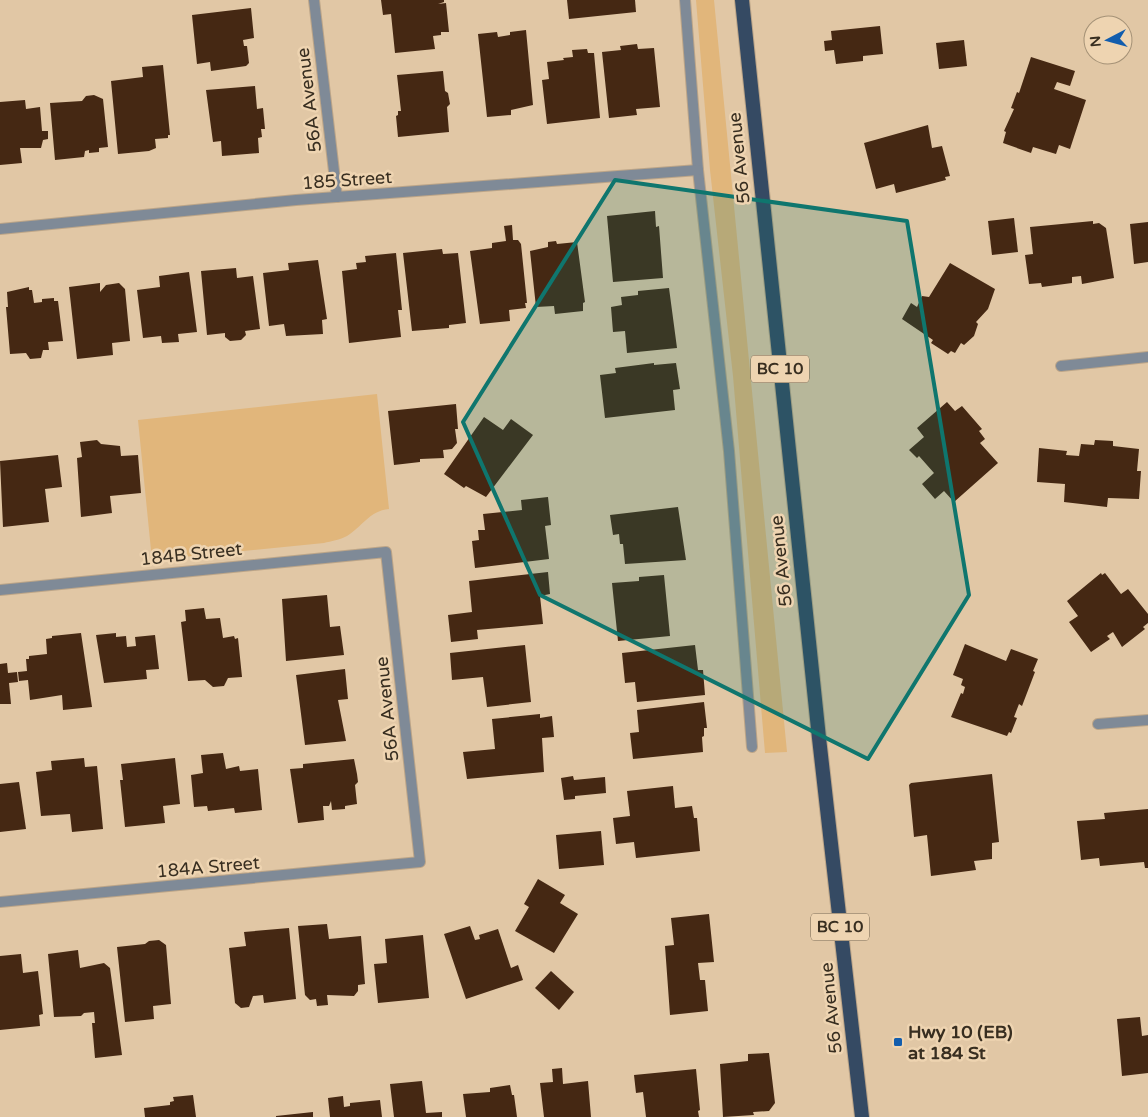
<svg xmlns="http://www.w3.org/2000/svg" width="1148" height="1117" viewBox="0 0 1148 1117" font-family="'Varela Round',sans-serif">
<rect width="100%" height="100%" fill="#e1c7a5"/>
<!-- green -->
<g fill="#e1b67b">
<polygon points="696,0 714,0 787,752 765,753 733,376 710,170"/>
<path d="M377 394 389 509C369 511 362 527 347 536 340 540 331 541 324 543L152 560 138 420Z"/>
</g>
<!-- building -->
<g fill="#452813">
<polygon points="381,0 444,0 444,2 438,4 446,3 449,32 441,32 441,35 433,36 435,49 395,53 391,14 383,15"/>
<polygon points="567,0 635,0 636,12 569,19"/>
<polygon points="251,8 254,38 243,40 244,46 247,46 249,63 246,66 211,71 210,62 197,64 192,15"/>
<polygon points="880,26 883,54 863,56 863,61 836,64 834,50 825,51 824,41 832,40 831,31"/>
<polygon points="526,30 533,105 511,110 511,115 487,117 478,34 497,32 498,37 510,35 510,32"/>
<polygon points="964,40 967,66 939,69 936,43"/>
<polygon points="637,44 638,49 654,48 660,107 636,109 637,115 609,118 602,52 621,50 620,46"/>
<polygon points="587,49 588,53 594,53 600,118 547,124 542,80 549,79 547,62 564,60 563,58 573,57 572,50"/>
<polygon points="1031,57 1075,71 1070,86 1057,82 1054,89 1086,100 1070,149 1059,145 1056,154 1033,147 1031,153 1003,143 1006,132 1004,131 1014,109 1011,108 1017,92 1019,93"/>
<polygon points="163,65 170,135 168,135 168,138 155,139 156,148 149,151 118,154 111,81 143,77 142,67"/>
<polygon points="443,71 445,91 448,93 450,104 447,107 449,132 398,137 396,116 398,115 398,111 401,111 397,75"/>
<polygon points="255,86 257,109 263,108 265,129 261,129 262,137 258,138 259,153 222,156 221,141 213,142 206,90"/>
<polygon points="94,95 103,99 108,147 99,148 99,152 89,153 89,150 85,151 84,157 55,160 50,103 82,101 86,96"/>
<polygon points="25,100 26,109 40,107 42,131 48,131 48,139 43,140 41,148 20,148 22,163 0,165 0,102"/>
<polygon points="928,125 932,148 942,146 950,176 945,177 946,180 896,193 894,184 876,189 864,143"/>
<polygon points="655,211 656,227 659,226 663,278 613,282 607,216"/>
<polygon points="1014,218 1018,252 992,255 988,221"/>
<polygon points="1093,221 1093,224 1099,223 1106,228 1114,278 1082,284 1081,276 1072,277 1072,283 1042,287 1041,283 1029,284 1025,255 1033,254 1030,227"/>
<polygon points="1148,222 1148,262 1134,264 1130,224"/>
<polygon points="512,225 513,240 518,240 521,244 527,303 525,303 526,308 509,310 510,321 480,324 470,251 492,248 492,243 506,241 504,226"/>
<polygon points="556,241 557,244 577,242 585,302 583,303 583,311 555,314 554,306 536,307 530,251 548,247 548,242"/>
<polygon points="442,249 443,254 458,253 466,323 449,325 449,328 412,331 403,253"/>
<polygon points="396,253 402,310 398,310 401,337 349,343 342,271 357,269 356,263 366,262 365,256"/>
<polygon points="318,260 327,319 322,320 323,334 286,336 284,324 269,326 263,273 289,270 288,263"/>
<polygon points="950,263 995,289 988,309 976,322 978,324 974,336 964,345 961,343 955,353 951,351 948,354 931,343 933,340 902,319 911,303 917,307 922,296 929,297"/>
<polygon points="236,268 237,278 253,276 260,329 245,331 246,335 241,340 230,341 225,337 225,333 207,335 201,271"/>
<polygon points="189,272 197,332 178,334 179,342 162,343 161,336 143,338 137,290 160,287 159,276"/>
<polygon points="100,283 100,292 106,285 119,283 125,289 130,341 112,343 113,355 77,359 69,287"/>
<polygon points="29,287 29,290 32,290 34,303 42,302 42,299 54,298 54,301 58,301 63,341 48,342 49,350 43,350 41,358 30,359 26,353 10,354 6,307 8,307 7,292"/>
<polygon points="669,288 677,348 627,353 625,331 613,332 611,307 622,305 621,297 638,295 638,291"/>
<polygon points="654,363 654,365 676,363 680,389 673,390 675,410 605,418 600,375 616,373 615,368"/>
<polygon points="947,402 955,411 962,406 982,429 979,431 985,439 980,443 998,463 954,502 944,491 935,499 922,484 934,473 919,456 917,458 909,450 924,437 917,428"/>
<polygon points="456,404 458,429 455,429 457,443 452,449 443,450 444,458 420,459 420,462 394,465 388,411"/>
<polygon points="484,417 503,430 511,419 533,435 486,497 466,486 464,488 444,474"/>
<polygon points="97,440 101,444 120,446 121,456 138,455 141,493 110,496 112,513 81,517 77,458 82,457 80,442"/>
<polygon points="1095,440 1113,441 1113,446 1139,449 1137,471 1141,471 1139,499 1108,498 1107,507 1064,502 1065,484 1037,482 1039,448 1067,451 1066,455 1079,456 1081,444 1094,445"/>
<polygon points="58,455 62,487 45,489 49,522 3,527 0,461"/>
<polygon points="548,497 551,525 545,526 549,559 475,568 472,541 479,540 478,530 485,530 483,514 522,510 521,500"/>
<polygon points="678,507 686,560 625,564 623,544 620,544 619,534 613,535 610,515"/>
<polygon points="548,572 550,594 540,596 543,624 477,630 478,639 451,642 448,615 472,612 469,581"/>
<polygon points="1101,573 1102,575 1105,573 1121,594 1128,589 1148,614 1148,623 1143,627 1145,629 1122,647 1113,632 1107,636 1110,639 1091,652 1069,622 1078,616 1067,601"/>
<polygon points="664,575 670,636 618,641 612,583 639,581 639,577"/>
<polygon points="327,595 330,627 340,626 344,655 286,661 282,599"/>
<polygon points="204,608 206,619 220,618 223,638 234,636 235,639 238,638 242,677 228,678 224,686 213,687 205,680 188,681 181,622 186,621 185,610"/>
<polygon points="81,633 92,707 63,710 62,695 30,700 28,680 19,681 18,672 27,671 26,659 29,659 29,656 47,654 46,639 52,638 52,636"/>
<polygon points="116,633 116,637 126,636 127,647 136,646 135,637 155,635 159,669 146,670 147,679 104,683 96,635"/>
<polygon points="965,644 1006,661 1011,649 1038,659 1033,671 1035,672 1022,706 1019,704 1014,717 1017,718 1011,733 1009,732 1007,736 951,717 961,693 963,694 965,687 961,685 963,679 953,675"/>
<polygon points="525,645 531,702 487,707 483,677 452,680 450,653"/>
<polygon points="695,645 698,670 703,670 705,695 637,702 635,682 625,683 622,653"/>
<polygon points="7,663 8,673 17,672 18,682 9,683 11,704 0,704 0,664"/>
<polygon points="345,669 348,699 338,700 346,741 305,745 296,675"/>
<polygon points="704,702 707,728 704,728 704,736 702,737 703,752 633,759 630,733 639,732 637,710"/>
<polygon points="540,714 540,718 552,716 554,737 542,738 544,772 467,779 463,752 495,749 492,719"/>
<polygon points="223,753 226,769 239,766 240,771 258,769 262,810 235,813 234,808 208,811 207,806 194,807 191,775 203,773 201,755"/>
<polygon points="84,758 85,767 97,766 103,829 72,832 70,814 41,816 36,772 52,770 51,761"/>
<polygon points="175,758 180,804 163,806 165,823 125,827 120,780 123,780 121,764"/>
<polygon points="354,759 357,774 358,782 355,785 357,804 345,806 345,809 332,810 331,801 329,806 323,806 324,820 298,823 290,769 303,768 303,764"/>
<polygon points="992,774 999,842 992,843 992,859 974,861 976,870 931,876 927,835 914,837 909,785 911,783"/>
<polygon points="573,776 574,780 605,777 606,793 575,796 575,799 564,800 561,778"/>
<polygon points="19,782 26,829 0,832 0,784"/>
<polygon points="673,786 675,808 692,806 694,818 697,818 700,851 636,858 634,842 616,844 613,818 630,816 627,791"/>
<polygon points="1148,809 1148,868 1145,868 1144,862 1100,866 1099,858 1081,860 1077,821 1105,819 1104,813"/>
<polygon points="601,831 604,865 559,869 556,835"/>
<polygon points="538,879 565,895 560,903 578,914 554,953 515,931 529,907 524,904"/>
<polygon points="709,914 714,962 698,963 700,980 705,980 708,1011 670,1015 665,946 674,945 671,918"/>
<polygon points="327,924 329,939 361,936 365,984 358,985 358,991 354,996 327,995 328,1005 317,1006 316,999 310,1000 305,995 298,926"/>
<polygon points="470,926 475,940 480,939 479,935 498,929 511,968 518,965 523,980 466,999 444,934"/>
<polygon points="289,928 296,999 264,1003 263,995 253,996 249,1007 241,1008 235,1003 229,948 246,946 244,932"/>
<polygon points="423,935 429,998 378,1003 374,964 387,963 385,939"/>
<polygon points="159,940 166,945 171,1004 153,1006 154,1019 125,1022 117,947 145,944 149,941"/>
<polygon points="78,950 80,968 104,963 110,968 122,1055 95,1058 92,1023 95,1023 94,1012 84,1013 81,1016 54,1017 48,954"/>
<polygon points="21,954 23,973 38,971 43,1014 39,1015 40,1026 0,1030 0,956"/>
<polygon points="551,971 574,992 559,1010 535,988"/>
<polygon points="1140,1017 1142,1036 1148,1035 1148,1073 1122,1076 1117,1019"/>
<polygon points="769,1053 775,1103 769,1111 753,1112 754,1115 723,1117 720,1064 748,1061 748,1054"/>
<polygon points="562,1068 563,1084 588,1081 591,1117 544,1117 540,1083 553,1082 552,1069"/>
<polygon points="696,1069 700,1110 698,1111 699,1117 646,1117 643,1092 636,1093 634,1075"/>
<polygon points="422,1081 426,1113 442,1112 442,1117 394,1117 390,1084"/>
<polygon points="510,1085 512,1095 514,1095 517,1117 466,1117 463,1094 490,1092 490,1088"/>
<polygon points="193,1095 196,1117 145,1117 144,1108 170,1105 170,1102 174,1101 173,1097"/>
<polygon points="343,1096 344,1107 350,1106 350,1103 380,1100 382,1117 330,1117 328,1098"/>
<polygon points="313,1112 313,1117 276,1117 276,1116"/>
</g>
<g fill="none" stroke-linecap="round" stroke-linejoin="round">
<!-- minor casing -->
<g stroke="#bca588" stroke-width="12">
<g id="minor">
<polyline points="314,0 337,197"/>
<polyline points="685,0 698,170 729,451 752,747"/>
<polyline points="0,229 296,200 698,170"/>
<polyline points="1061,366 1148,357"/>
<polyline points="0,590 386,552 420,862 0,902"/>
<polyline points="1098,724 1148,720"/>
</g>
</g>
<!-- trunk casing -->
<g stroke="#bca588" stroke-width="16">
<polyline id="trunk" points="742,0 819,738 862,1117"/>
</g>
<!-- minor -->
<use href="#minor" stroke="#7f8a97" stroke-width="10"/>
<!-- trunk -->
<use href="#trunk" stroke="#354a63" stroke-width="14"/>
</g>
<!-- marked area -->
<path fill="#0f766e" fill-opacity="0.2" stroke="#0f766e" stroke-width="4" stroke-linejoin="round" d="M615 180 907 221 969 595 868 759 540 595 463 422Z"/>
<!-- markers -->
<rect fill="#125dad" stroke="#eed4b1" stroke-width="2" x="893" y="1037" width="10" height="10" rx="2.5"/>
<g text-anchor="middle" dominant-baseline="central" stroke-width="5" stroke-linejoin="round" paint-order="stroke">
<!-- shield labels -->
<g fill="#eed4b1" stroke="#6f604c" stroke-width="1">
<rect x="751" y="355.5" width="58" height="27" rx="4"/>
<rect x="811" y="913.5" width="58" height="27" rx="4"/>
</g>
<g font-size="16" font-weight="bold" fill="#382e20">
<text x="780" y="369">BC 10</text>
<text x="840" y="927">BC 10</text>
</g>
<!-- street labels -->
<g font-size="18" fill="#382e20" stroke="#eed4b1">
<text transform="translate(309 100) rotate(-97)">56A Avenue</text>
<text transform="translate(739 158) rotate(-96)">56 Avenue</text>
<text transform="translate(347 180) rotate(-4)">185 Street</text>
<text transform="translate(191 554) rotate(-6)">184B Street</text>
<text transform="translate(781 561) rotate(-96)">56 Avenue</text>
<text transform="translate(387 709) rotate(-96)">56A Avenue</text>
<text transform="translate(208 867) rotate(-5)">184A Street</text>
<text transform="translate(831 1008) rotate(-96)">56 Avenue</text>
</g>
<!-- poi labels -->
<g font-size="18" font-weight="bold" fill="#382e20" stroke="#eed4b1" text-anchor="start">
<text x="908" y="1032">Hwy 10 (EB)<tspan x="908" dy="21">at 184 St</tspan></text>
</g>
</g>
<!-- north arrow -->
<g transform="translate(1108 40) rotate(264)"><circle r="24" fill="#eed4b1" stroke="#a59277"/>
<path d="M0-4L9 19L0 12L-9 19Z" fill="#125dad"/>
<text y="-8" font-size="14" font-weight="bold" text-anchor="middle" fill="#382e20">N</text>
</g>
</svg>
